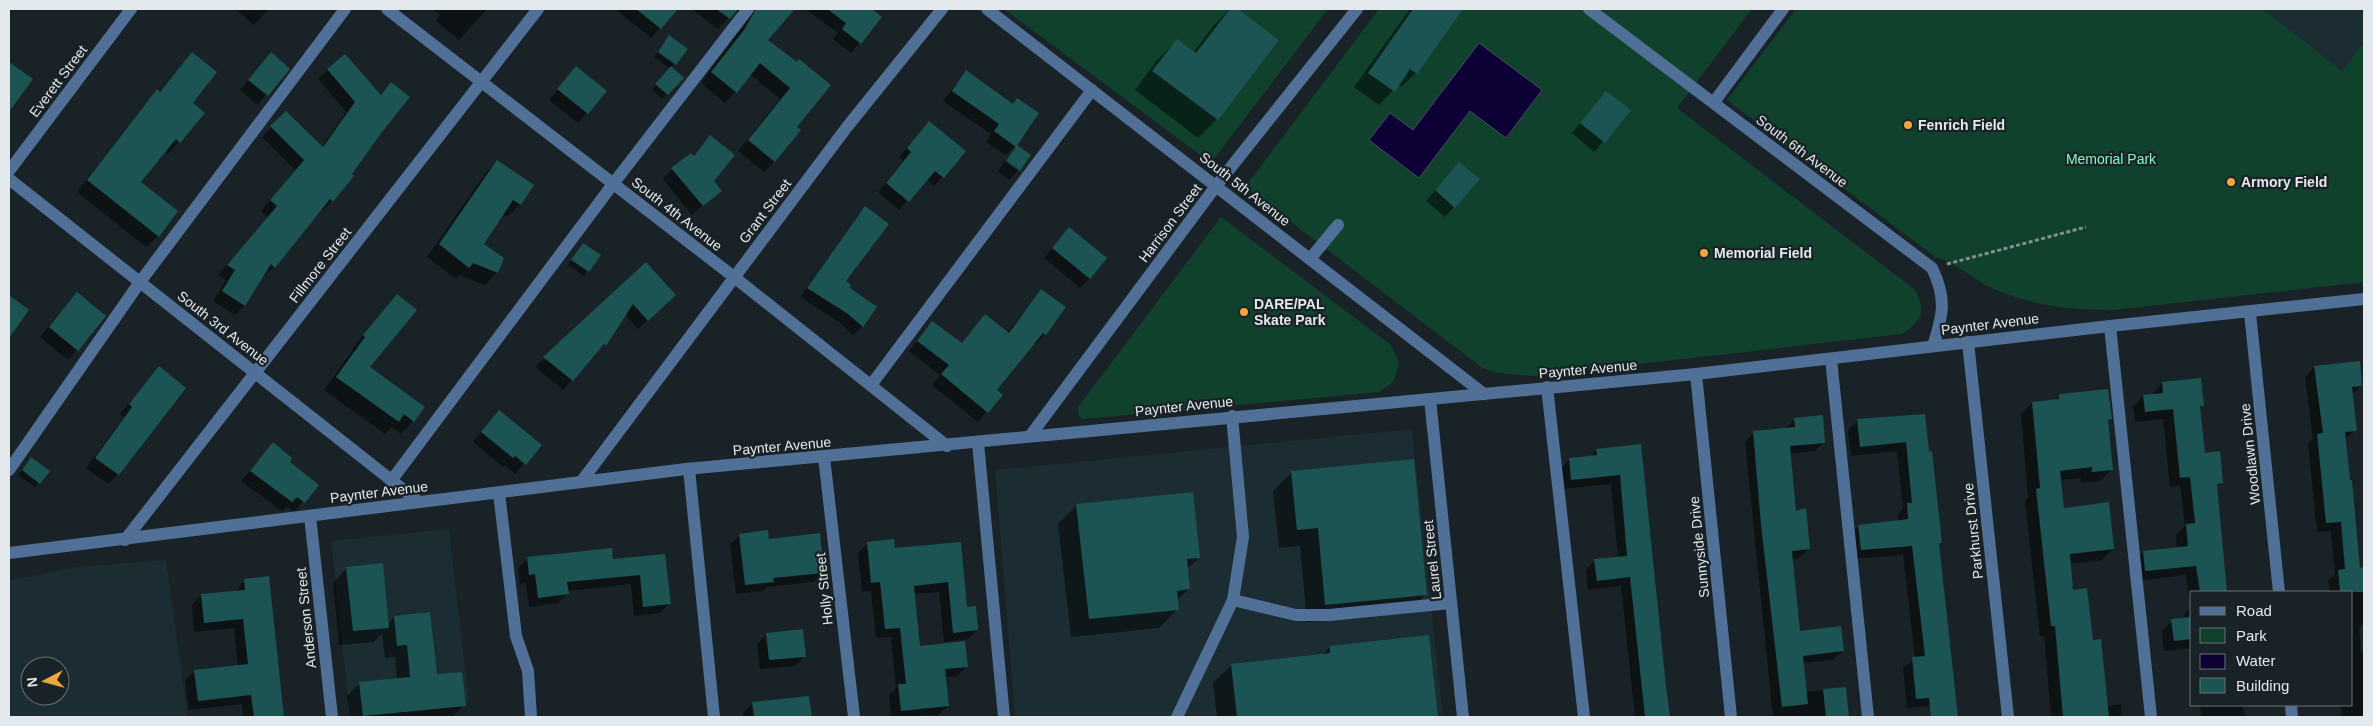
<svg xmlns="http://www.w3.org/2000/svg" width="2373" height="726" viewBox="0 0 2373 726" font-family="Helvetica,sans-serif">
<rect width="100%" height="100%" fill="#192226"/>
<!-- built -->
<g fill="#1b2c32" fill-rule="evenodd">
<polygon points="2263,9 2364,9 2364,42 2342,71"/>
<polygon points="1412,429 1443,717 1015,717 995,470"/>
<polygon points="449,529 469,703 350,716 331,541"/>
<path d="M166 560 188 717H9V581L74 567ZM30 666H60V696H30Z"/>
</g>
<!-- green -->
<g fill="#10412d">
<polygon points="1004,9 1328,9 1211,163"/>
<path d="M1379 9H1752L1677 108 1914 289C1927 310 1923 321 1902 334L1533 376 1497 373 1481 367 1245 187Z"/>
<path d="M1796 9H2263L2342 71 2364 42V282L2113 310C2071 310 2031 306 1992 288 1971 278 1960 265 1935 257L1727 100Z"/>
<polygon points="1221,217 1391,345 1399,362 1394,381 1379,392 1083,419 1079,416 1078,407"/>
</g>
<!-- water -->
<polygon fill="#0d0035" stroke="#4d466c" points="1479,43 1542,90 1506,138 1470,111 1419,178 1369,140 1390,113 1413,130"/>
<!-- shadow -->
<g fill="#0007">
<polygon points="235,9 269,9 254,25"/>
<polygon points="433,9 487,9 459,40 436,21 440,15"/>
<polygon points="615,9 674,9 675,10 651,38"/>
<polygon points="695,9 784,9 790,13 767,40 796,64 775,161 764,172 738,151 780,99 750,74 725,103 701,83 746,22 743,13 735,12 718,29 694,11"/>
<polygon points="805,9 870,9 881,17 851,53 833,39 838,33"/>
<polygon points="1230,9 1236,9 1277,40 1217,119 1198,138 1135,90 1158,59 1177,41 1193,53 1214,25"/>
<polygon points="1410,9 1461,9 1416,73 1401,87 1398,85 1379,105 1354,87"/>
<polygon points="665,41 686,49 671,68 682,78 662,99 652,89 671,69 654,57"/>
<polygon points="192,54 191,103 179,142 168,154 165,151 140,182 158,236 146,247 77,192 146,103 157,91 159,92"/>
<polygon points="261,64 288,69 257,105 240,90"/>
<polygon points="328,70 380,96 391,84 381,131 332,201 323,210 321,209 274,267 264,276 263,275 244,306 235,315 213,301 226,280 218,275 268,217 261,211 295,170 262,137 286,113 321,148 346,112 318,79"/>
<polygon points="966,72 1015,146 1005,155 986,142 991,134 943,101"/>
<polygon points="567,78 605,92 578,123 549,100"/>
<polygon points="1606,92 1629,111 1594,152 1572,133"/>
<polygon points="929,122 964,151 934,186 926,179 899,210 878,192 903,161 899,157"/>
<polygon points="711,137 712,181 720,191 692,215 663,179 672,169 692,157"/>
<polygon points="1005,161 1018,171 1009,180 998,171"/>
<polygon points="497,162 533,185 520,205 507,217 502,214 482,245 497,272 485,285 460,275 456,279 427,257 485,174"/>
<polygon points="1450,173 1454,207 1445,217 1426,201"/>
<polygon points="866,208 844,282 862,326 853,335 839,322 800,297 857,217"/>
<polygon points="1069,229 1090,278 1080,288 1044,258"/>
<polygon points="583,244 600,256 584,276 568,265"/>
<polygon points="646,264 665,304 638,329 625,315 605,345 594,353 563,390 535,367"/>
<polygon points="1041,291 1045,334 1036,344 1034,343 996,391 987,412 978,422 932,385 940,375 909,351 932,323 961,344 985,316 1007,333"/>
<polygon points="77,294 77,350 68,360 40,337"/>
<polygon points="397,295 368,367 413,421 401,434 392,427 385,434 324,390 353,350 352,349"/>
<polygon points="2314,367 2361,386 2352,395 2356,430 2344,440 2359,569 2364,569 2364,622 2359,627 2361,653 2364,652 2364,717 2342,717 2340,705 2352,705 2352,592 2330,592 2328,581 2335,574 2331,531 2317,532 2308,444 2313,439 2305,377"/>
<polygon points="159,368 118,474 108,484 86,468 124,417 120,414"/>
<polygon points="2162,383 2203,405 2199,409 2204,454 2222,482 2216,488 2226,592 2192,592 2192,648 2164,651 2162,631 2172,621 2185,619 2184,615 2190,608 2186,575 2135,581 2133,562 2143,552 2177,548 2176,535 2185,526 2180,486 2170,487 2163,419 2135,422 2133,407 2143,396 2152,395"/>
<polygon points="2060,395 2110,419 2107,422 2112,469 2100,481 2081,483 2081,478 2060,480 2063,509 2113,549 2102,560 2069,564 2072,591 2107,706 2121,704 2122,717 2051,717 2044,636 2040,637 2025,501 2028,498 2021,414 2032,403 2054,401"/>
<polygon points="1924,415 1940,542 1938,545 1945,704 1907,708 1903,668 1915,658 1903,555 1851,559 1849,535 1859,526 1898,522 1898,514 1903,509 1897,451 1851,456 1848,430 1858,421"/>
<polygon points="1795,419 1824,442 1815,451 1789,454 1795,513 1809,549 1799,558 1791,559 1799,632 1843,651 1833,660 1802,663 1805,692 1845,688 1848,717 1773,717 1745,442 1754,432 1785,429"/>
<polygon points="490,421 540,445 515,474 505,465 503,467 473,442"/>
<polygon points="273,444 288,462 317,485 294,512 287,506 282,511 241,481"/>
<polygon points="1640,445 1669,717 1635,717 1621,586 1588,590 1586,570 1595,560 1618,558 1611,484 1562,489 1560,469 1570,459 1590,457 1597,450"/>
<polygon points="27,463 39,483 35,487 18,475"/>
<polygon points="1292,472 1426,594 1407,613 1307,622 1300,546 1279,548 1273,491"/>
<polygon points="1077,505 1199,558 1186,570 1189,589 1176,601 1177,609 1159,628 1071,637 1058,524"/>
<polygon points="740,535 768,540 823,572 813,582 767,587 763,591 736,594 730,544"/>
<polygon points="868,543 894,549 960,543 966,608 977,630 968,639 944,642 939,592 914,594 919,647 967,666 957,676 945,677 948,706 938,715 891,717 889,695 896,688 891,637 876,638 871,591 862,592 858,553"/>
<polygon points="664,555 669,603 660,613 634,616 631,584 567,591 567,594 558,603 529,607 526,583 520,584 518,568 528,558 612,560"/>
<polygon points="347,568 388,624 394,617 436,676 464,705 452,717 350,717 347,696 360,683 397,679 395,657 385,658 382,633 374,642 339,645 333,583"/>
<polygon points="268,577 283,717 243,717 242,704 189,710 185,680 195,671 238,666 234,628 194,632 192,605 201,595 235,592 245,580"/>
<polygon points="767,634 805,656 795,666 760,669 757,644"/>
<polygon points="1428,637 1437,717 1217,717 1213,683 1232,665 1322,655 1330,647"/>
<polygon points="808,697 810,717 744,717 743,713 753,703"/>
<polygon points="2200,705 2243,705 2245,717 2201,717"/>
</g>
<!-- building -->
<g fill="#1b5452">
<polygon points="636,9 678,9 661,29"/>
<polygon points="716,9 738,9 730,19"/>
<polygon points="756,9 795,9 768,40 797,62 799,59 831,85 797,127 801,130 775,162 748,140 790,88 760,63 737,93 711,72 744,30"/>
<polygon points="827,9 872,9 882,17 861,44 842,29 846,23"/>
<polygon points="1230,9 1238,9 1279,40 1218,120 1152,71 1177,39 1196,53"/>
<polygon points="1413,9 1463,9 1417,74 1410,69 1395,92 1368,73"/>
<polygon points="669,35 688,49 676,65 658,52"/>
<polygon points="192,52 217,72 193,103 205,113 180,143 176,139 141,182 178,211 159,237 87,180 157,89 160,92"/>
<polygon points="271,52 290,69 268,96 248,80"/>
<polygon points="345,54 381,95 391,82 410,97 382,132 352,174 354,176 333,202 330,199 275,268 271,264 245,306 222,291 235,270 227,265 277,206 270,200 304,160 270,126 286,111 323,147 355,102 327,69"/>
<polygon points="9,62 33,79 9,112"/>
<polygon points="576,66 607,91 588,114 557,89"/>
<polygon points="671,66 684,78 668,95 655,84"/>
<polygon points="966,70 1013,104 1017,98 1039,113 1016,147 994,131 999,124 952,91"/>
<polygon points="1606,91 1631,110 1605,143 1580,123"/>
<polygon points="929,121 966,151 944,178 935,171 909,202 886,183 911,152 907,148"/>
<polygon points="710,135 735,155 714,181 722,191 703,206 671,168 691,153 694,156"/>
<polygon points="1017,145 1031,155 1020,171 1006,161"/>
<polygon points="497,160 534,185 521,205 513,200 484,244 504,258 498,273 473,263 469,268 439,244"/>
<polygon points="1459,162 1480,179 1455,208 1435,190"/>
<polygon points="865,206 889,224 846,281 851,285 850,288 877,307 863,327 848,314 807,288"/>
<polygon points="1069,227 1107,258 1090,279 1052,248"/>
<polygon points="583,243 601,255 589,272 571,260"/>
<polygon points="646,262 676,295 648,321 633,304 606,346 604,344 573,381 543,357"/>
<polygon points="1041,289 1066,307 1046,335 1043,333 997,390 1003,395 988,413 941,374 949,365 917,341 932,321 962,343 985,314 1009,333"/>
<polygon points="77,292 106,316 78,351 49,327"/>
<polygon points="397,294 417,310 370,367 425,407 414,422 404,414 399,422 336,377 365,337 363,335"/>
<polygon points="9,295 29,310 9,338"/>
<polygon points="2360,361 2362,386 2352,387 2357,431 2345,432 2350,480 2352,480 2360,568 2364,567 2364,592 2340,592 2338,570 2345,569 2341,522 2326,523 2317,434 2323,433 2314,366"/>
<polygon points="159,366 186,388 119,475 95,458 132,407 129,404"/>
<polygon points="2201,378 2204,406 2200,406 2205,453 2220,451 2223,483 2217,484 2227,592 2200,592 2196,566 2145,571 2143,551 2188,546 2186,524 2195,523 2190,477 2180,478 2173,409 2145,412 2143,395 2163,393 2162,382"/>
<polygon points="2108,389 2112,419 2108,420 2113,470 2092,472 2092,467 2060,471 2064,508 2109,502 2114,549 2070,554 2073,590 2087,588 2093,640 2101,639 2109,717 2063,717 2055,626 2051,626 2036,489 2040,488 2032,402 2059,399 2059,394"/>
<polygon points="499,410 542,445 526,465 515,456 513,458 481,432"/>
<polygon points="1925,414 1929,452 1932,451 1942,543 1939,543 1958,717 1931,717 1929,698 1916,699 1912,657 1925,656 1912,546 1861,550 1858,525 1908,519 1907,503 1912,503 1906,442 1860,447 1857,419"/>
<polygon points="1823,415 1825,443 1790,446 1796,511 1806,508 1810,549 1792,551 1800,631 1841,626 1844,651 1803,656 1808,704 1782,707 1761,525 1753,431 1795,427 1794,418"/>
<polygon points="273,442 292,458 290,462 319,485 305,503 297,497 292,502 250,471"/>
<polygon points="1641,444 1666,686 1670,717 1645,717 1630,577 1597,581 1594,559 1627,556 1620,475 1571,480 1569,458 1597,455 1596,449"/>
<polygon points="31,457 50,471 40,484 22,470"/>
<polygon points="1414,459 1427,595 1325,605 1318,528 1297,530 1291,471"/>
<polygon points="1193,492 1200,558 1187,559 1190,589 1177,591 1179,610 1089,619 1076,504"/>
<polygon points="768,530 769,539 820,533 824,573 773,578 774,582 745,585 739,534"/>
<polygon points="894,539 895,548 961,542 967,607 976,606 978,630 953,633 948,582 914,586 920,646 965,641 968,667 945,669 949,706 901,711 898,684 906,684 900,628 885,629 880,582 871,583 867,542"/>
<polygon points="612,548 613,559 665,554 671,604 643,607 640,575 567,582 569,594 538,598 535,574 529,575 527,557"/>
<polygon points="383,563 389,628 353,631 346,567"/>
<polygon points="269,576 284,717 254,717 251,695 198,701 194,670 248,664 243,619 204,623 201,594 245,590 244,579"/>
<polygon points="430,612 437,674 462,672 466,706 363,716 359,682 410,677 407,645 397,646 394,616"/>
<polygon points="2192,617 2192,639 2174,641 2171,619"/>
<polygon points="803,629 806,657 769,660 766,633"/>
<polygon points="1429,635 1438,717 1237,717 1231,664 1330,653 1330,646"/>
<polygon points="1846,687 1849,717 1826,717 1823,689"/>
<polygon points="809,696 812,717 754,717 752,702"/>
</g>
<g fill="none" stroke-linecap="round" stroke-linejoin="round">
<!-- path -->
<polyline stroke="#868e91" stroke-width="3" stroke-dasharray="4 2.5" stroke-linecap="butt" points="1947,264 2086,227"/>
<!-- minor -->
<g stroke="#507097" stroke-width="12">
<polyline points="387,9 734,277 947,446"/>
<polyline points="987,9 1484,394"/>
<path d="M1589 9 1932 268C1947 299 1943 315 1933 346"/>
<polyline points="1714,102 1783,9"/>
<polyline points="9,171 131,9"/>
<polyline points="9,179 419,502"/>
<polyline points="1310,259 1338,225"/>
<polyline points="2250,313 2279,592"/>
<polyline points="2110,326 2151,717"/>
<polyline points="1968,342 2008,717"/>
<polyline points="1831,359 1868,717"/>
<polyline points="1696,374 1731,717"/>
<polyline points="871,385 1092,90"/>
<polyline points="1547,387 1584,717"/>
<polyline points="1430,399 1463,717"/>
<polyline points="1030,436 1216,186 1357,9"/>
<polyline points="978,443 1004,717"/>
<polyline points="824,457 854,717"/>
<polyline points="689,469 714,717"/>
<polyline points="9,470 140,282 345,9"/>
<polyline points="391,481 613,184 748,9"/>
<polyline points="581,482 847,127 942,9"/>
<polyline points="499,493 516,636 528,671 531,717"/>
<polyline points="310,516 332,717"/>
<polyline points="125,540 538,9"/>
<polyline points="9,553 686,469 1696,374 2110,326 2364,299"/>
<polyline points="1233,600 1296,615 1329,615 1451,603"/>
<polyline points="2291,705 2292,717"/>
<polyline points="1177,717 1233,600 1243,537 1232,416"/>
</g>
</g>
<!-- markers -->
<g fill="#f0a63f" stroke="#192226" stroke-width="2">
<circle cx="1908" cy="125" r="5"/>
<circle cx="2231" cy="182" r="5"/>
<circle cx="1704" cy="253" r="5"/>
<circle cx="1244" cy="312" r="5"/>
</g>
<g text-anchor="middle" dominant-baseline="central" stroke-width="4.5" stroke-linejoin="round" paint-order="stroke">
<!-- street labels -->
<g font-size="14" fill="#e2e8eb" stroke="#192226">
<text transform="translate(58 81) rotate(-53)">Everett Street</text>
<text transform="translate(1802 151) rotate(37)">South 6th Avenue</text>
<text transform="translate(1245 189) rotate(38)">South 5th Avenue</text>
<text transform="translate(765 211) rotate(-53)">Grant Street</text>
<text transform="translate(677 214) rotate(38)">South 4th Avenue</text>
<text transform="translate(1170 223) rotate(-53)">Harrison Street</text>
<text transform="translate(320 265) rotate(-52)">Fillmore Street</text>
<text transform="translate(1990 324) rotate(-7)">Paynter Avenue</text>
<text transform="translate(223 328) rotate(38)">South 3rd Avenue</text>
<text transform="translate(1588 369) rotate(-5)">Paynter Avenue</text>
<text transform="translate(1184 406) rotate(-6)">Paynter Avenue</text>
<text transform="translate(782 446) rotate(-5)">Paynter Avenue</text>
<text transform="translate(2250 454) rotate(-96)">Woodlawn Drive</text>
<text transform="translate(379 492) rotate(-7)">Paynter Avenue</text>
<text transform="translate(1973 531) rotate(-96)">Parkhurst Drive</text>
<text transform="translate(1699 547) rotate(-96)">Sunnyside Drive</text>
<text transform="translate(1432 560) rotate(-96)">Laurel Street</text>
<text transform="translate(824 589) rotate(-96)">Holly Street</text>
<text transform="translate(306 618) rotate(-96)">Anderson Street</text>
</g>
<!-- poi labels -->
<g font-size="14" font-weight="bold" fill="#e2e8eb" stroke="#192226" text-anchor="start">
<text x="1918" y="125">Fenrich Field</text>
<text x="2241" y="182">Armory Field</text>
<text x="1714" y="253">Memorial Field</text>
<text x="1254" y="304">DARE/PAL<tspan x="1254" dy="16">Skate Park</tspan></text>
</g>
<!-- park labels -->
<g font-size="14" fill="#85f6c2" stroke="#192226">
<text x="2111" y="159">Memorial Park</text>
</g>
</g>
<!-- border -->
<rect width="2373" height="726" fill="none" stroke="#e2e8eb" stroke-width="20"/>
<!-- legend -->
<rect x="2190" y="591" width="162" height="115" fill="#192226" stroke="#697175"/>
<rect x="2200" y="607" width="25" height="8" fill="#507097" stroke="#697175"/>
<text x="2236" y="616" font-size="15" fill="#e2e8eb">Road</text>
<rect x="2200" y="628" width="25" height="15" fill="#10412d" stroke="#697175"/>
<text x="2236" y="641" font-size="15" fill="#e2e8eb">Park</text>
<rect x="2200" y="654" width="25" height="15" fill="#0d0035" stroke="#697175"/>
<text x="2236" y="666" font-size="15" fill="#e2e8eb">Water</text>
<rect x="2200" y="678" width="25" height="15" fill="#1b5452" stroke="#697175"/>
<text x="2236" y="691" font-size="15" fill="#e2e8eb">Building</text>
<!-- north arrow -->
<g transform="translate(45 681) rotate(264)"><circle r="24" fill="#192226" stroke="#697175"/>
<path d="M0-4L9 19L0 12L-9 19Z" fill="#f0a63f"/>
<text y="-8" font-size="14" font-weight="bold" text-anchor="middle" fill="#e2e8eb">N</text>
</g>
</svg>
